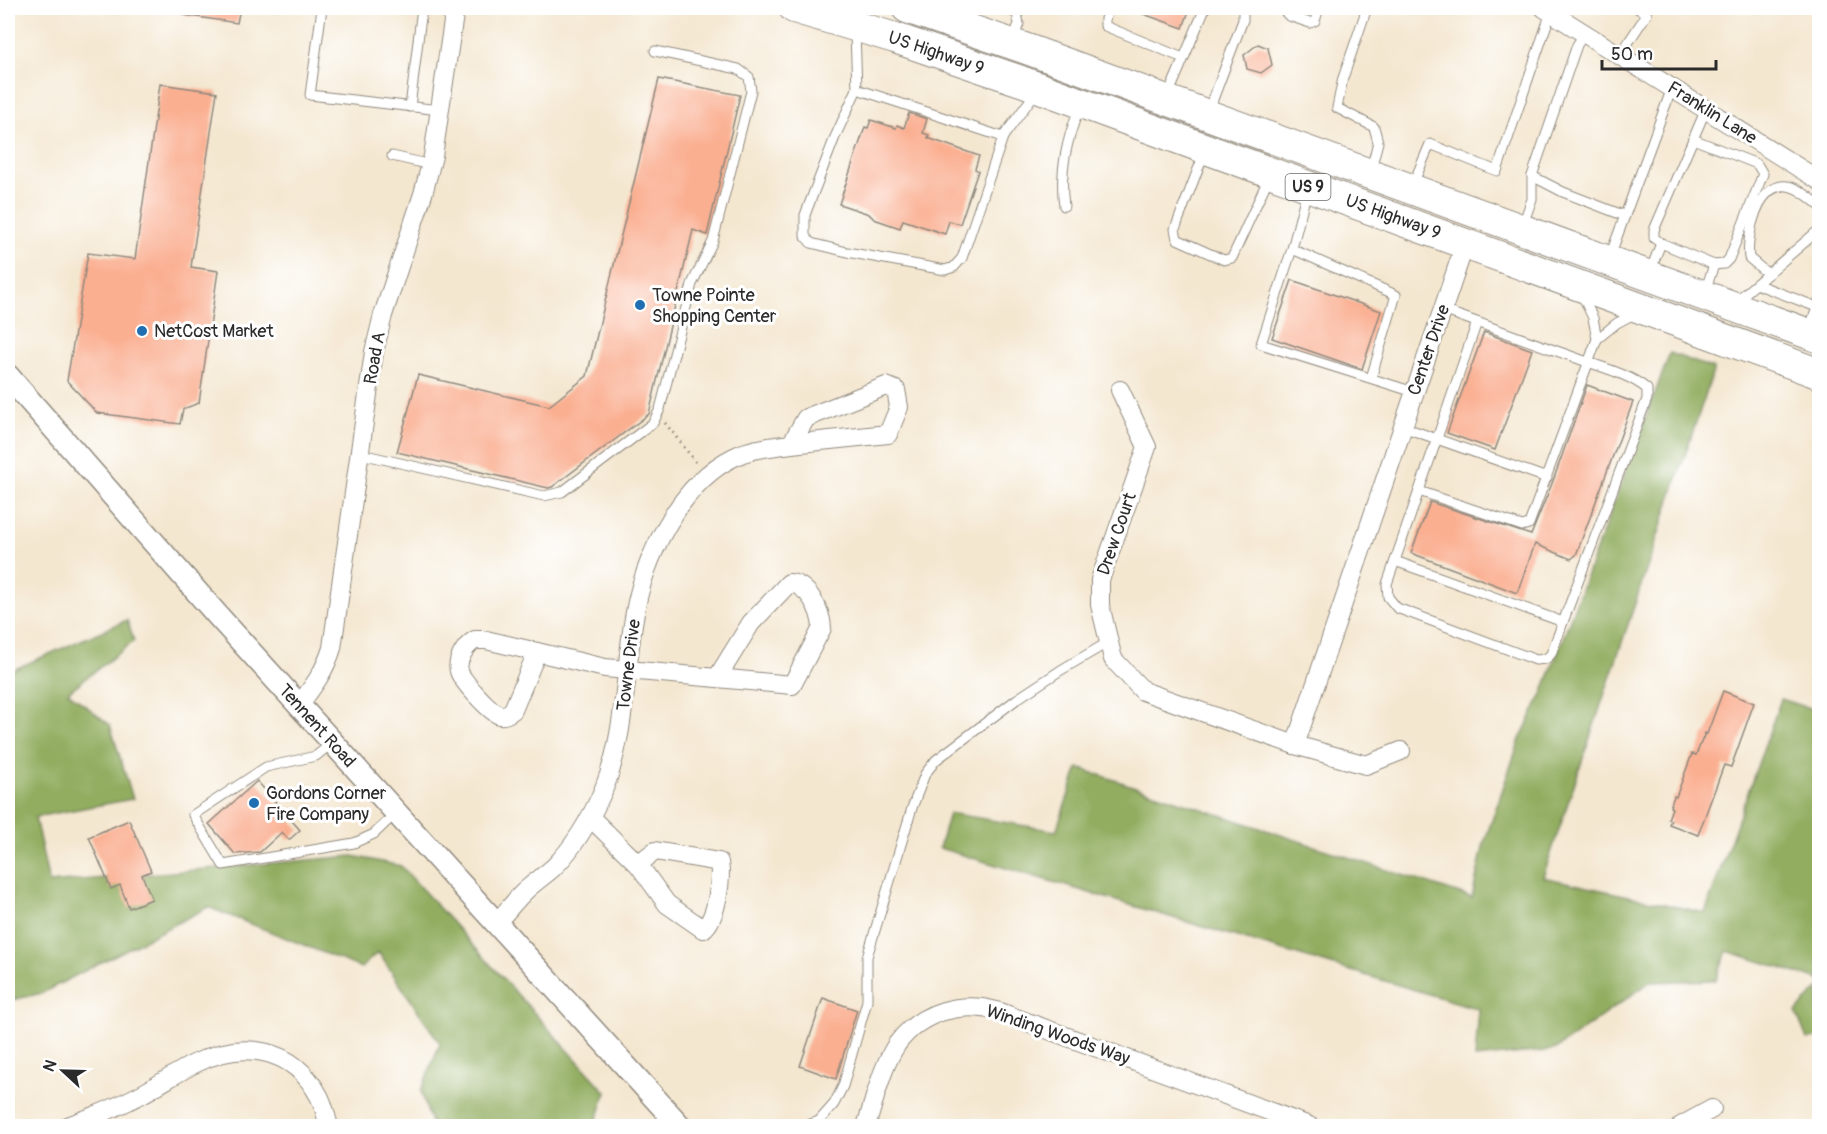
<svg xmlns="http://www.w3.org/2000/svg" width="1827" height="1134" viewBox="0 0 1827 1134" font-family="Pangolin,sans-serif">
<rect width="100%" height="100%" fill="#fff"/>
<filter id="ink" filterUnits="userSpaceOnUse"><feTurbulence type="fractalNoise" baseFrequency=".0167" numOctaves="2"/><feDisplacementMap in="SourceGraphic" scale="12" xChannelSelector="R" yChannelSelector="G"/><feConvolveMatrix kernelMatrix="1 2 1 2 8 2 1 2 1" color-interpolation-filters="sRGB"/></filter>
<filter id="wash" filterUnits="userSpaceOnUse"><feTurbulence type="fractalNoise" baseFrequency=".008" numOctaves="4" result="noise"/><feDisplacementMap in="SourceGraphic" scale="24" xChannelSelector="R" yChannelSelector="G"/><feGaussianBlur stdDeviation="1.35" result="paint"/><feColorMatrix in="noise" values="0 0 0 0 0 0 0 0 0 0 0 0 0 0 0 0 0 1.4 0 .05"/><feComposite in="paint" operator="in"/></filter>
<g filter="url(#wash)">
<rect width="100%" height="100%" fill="#f4e7d0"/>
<!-- forest -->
<g fill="#92ad60" stroke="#5e6c46" stroke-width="1.5">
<polygon points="1670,353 1714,369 1543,877 1705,913 1781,699 1819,711 1819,980 1727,951 1716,980 1650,982 1554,1050 1475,1058 1479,1009 939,848 949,813 1056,831 1078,768 1472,898 1484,843 1520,739 1542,694"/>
<polygon points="127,620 134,641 68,692 110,725 133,799 35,817 49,883 353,856 401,866 606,1092 595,1126 432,1126 421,1091 440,1043 378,952 361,968 208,907 42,993 8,1001 8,672"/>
<polygon points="1819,988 1819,1037 1807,1039 1796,1012"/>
</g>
<g id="blocks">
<!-- building -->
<g fill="#faaf91">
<polygon points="185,8 240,8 237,23 184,15"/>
<polygon points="1129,8 1190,8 1183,28 1129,9"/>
<polygon points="1258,44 1268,48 1272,65 1261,73 1247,69 1244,55"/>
<polygon points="659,79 740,95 707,235 693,230 649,414 552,487 548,488 397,452 418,375 549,406 587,376"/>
<polygon points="160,84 217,92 191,267 218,271 199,403 183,409 180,424 97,413 67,381 88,253 135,259"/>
<polygon points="909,113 927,119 923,133 929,135 928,138 979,156 975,169 978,171 960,224 949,221 945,234 903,220 900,228 874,219 869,214 839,204 865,127 868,128 871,120 896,128 897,125 904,128"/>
<polygon points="1292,280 1381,311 1362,369 1272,338"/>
<polygon points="1484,332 1532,350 1495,450 1447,433"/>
<polygon points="1587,385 1633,402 1576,555 1571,559 1535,544 1517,593 1411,553 1430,502 1531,535 1553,481"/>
<polygon points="1723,691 1754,703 1731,767 1724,765 1698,835 1669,824 1671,820 1668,819 1672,808 1670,807 1674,796 1676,797 1692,754 1696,755 1705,733 1707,734"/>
<polygon points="257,781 300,830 289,840 282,832 260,852 235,854 209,824"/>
<polygon points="129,820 151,871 142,875 152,899 129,908 120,885 111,889 89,837"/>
<polygon points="823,998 857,1010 836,1079 800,1066"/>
</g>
</g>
</g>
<g filter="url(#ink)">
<use href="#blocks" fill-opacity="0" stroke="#90897e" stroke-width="1.5"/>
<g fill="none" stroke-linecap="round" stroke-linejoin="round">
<!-- service casing -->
<g stroke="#90897e" stroke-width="11">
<g id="service">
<polyline points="322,8 310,95 440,110"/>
<polyline points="1002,8 1017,13 1019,24 1012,41"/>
<polyline points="1109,8 1105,19 1105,26 1183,58"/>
<polyline points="1287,8 1286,13 1289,16 1310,23 1315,21 1319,8"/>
<polyline points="1367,8 1343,78 1337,108 1374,127 1378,142 1371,169"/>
<polyline points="855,32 857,89 835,137 805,215 805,236 811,243 847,252 945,270 954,267 962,258 1003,137 1036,92"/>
<polyline points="1620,55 1647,14 1637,8"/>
<polyline points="857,89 1003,137"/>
<polyline points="1167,98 1205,8"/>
<polyline points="410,107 422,8"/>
<polyline points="1209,110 1243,20 1243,8"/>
<polyline points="1205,151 1175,229 1177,239 1224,260 1232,258 1270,175"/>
<polyline points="392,156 431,165"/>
<polyline points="1532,176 1563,192 1625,216"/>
<polyline points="1413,184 1430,144 1497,171 1551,12"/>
<polyline points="1307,190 1292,249 1396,295 1371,378"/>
<path d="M1064 206C1059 171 1067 139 1080 106"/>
<polyline points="1523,224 1532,199 1532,176 1577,45 1585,33"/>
<polyline points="1661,243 1654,238 1654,230 1706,109"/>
<polyline points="1292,249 1261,344 1414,392"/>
<polyline points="1610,256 1672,88"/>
<polyline points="1650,272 1661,243 1714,265 1724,264 1729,259 1763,174 1757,164 1693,139"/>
<path d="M1768 274 1749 258C1746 236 1757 183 1787 186 1798 187 1812 199 1820 206"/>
<polyline points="1756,284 1817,307"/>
<polyline points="1705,291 1714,265"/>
<polyline points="1735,302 1820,229"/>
<path d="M1443 310C1488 326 1534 343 1579 359 1601 367 1629 374 1647 389V399L1551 654 1546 659 1536 660 1397 608 1388 597 1387 584 1477 322"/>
<polyline points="1809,329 1820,300"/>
<polyline points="1597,339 1617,323 1634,314"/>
<polyline points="1403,427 1547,478"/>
<polyline points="361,454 544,496 562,492 653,423 660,409 692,284 713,241 751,91 749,77 738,69 655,51"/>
<polyline points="1419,491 1522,526 1529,524 1597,339 1593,318 1582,295"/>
<polyline points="1395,561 1563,622"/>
<polyline points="1820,671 1817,676 1820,685"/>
<polyline points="332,743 316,756 266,767 193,815 223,865 354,843 374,834 396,813"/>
<polyline points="805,1126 819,1121 834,1104 843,1086 867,1001 867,957 912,808 925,774 936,760 1017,699 1061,670 1107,643"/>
</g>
</g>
<!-- minor casing -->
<g stroke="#90897e" stroke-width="20">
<g id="minor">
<polyline points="1544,8 1820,181"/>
<polygon points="886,386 896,390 899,407 888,434 791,444 806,418"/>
<polyline points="1120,390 1147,447 1100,580 1100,605 1113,659 1143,691 1295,745 1366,765 1401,751"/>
<path d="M789 583C808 584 821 610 822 628L792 685 717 678 751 623Z"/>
<path d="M475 640H486L537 652 513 710C509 713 505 716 500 715 492 714 460 679 459 671 456 660 466 645 475 640Z"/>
<polyline points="537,652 605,668 717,678"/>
<path d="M299 705C313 687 325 671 332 648L374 352 383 315 423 194 433 156 455 8"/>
<polyline points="1295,745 1465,244"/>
<polyline points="591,818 638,864"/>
<path d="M655 851 719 862C722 878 717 919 703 929L667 904 638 864Z"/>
<path d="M495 924C506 913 515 900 526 890 535 882 545 875 554 867 575 846 591 818 603 791 626 735 624 676 634 618 643 560 679 484 734 457 752 448 771 447 791 444"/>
<path d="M68 1126C93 1117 117 1107 140 1095 159 1085 177 1072 196 1063 243 1040 293 1047 319 1096 324 1105 326 1117 329 1126"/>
<path d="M866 1126C875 1100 881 1068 897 1044 921 1011 962 1000 1000 1012L1309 1126"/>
<polyline points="1681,1126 1712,1109"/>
</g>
</g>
<!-- tertiary casing -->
<g stroke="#90897e" stroke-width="25">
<polyline id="tertiary" points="8,376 219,617 680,1126"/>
</g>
<!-- trunk casing -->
<g stroke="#90897e" stroke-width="32">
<g id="trunk">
<polyline points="794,8 895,38 1021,81 1820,374"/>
<polyline points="907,8 1024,48 1820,338"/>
</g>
</g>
<!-- path -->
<polyline stroke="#90897e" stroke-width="3" stroke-dasharray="1.5 4.5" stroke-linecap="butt" points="665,423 698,465"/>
<!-- service -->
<use href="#service" stroke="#fff" stroke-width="9"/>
<!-- minor -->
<use href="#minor" stroke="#fff" stroke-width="18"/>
<!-- tertiary -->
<use href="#tertiary" stroke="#fff" stroke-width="22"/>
<!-- trunk -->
<use href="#trunk" stroke="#fff" stroke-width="30"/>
</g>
</g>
<!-- markers -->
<g fill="#1f6fb2" stroke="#fff" stroke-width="2">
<circle cx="640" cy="305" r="6"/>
<circle cx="142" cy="331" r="6"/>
<circle cx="254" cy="803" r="6"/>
</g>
<g text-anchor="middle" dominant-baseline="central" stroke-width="6" stroke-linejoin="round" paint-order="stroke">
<!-- shield labels -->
<rect fill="#fff" stroke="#6b6b6b" stroke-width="1.5" x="1285.5" y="174" width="45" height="26" rx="4.5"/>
<g font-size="16" font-weight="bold" fill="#2b2b2b">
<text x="1308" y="187">US 9</text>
</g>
<!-- street labels -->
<g font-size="18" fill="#2b2b2b" stroke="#fff">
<text transform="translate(936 53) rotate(19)">US Highway 9</text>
<text transform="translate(1712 113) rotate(32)">Franklin Lane</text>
<text transform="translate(1393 217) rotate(20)">US Highway 9</text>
<text transform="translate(1429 350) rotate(-71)">Center Drive</text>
<text transform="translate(375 358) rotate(-80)">Road A</text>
<text transform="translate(1117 534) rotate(-71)">Drew Court</text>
<text transform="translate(629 665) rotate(-83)">Towne Drive</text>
<text transform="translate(317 726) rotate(48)">Tennent Road</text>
<text transform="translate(1058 1035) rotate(19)">Winding Woods Way</text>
</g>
<!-- poi labels -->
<g font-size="18" fill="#2b2b2b" stroke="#fff" text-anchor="start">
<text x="652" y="295">Towne Pointe<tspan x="652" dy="21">Shopping Center</tspan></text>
<text x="154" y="331">NetCost Market</text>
<text x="266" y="793">Gordons Corner<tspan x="266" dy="21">Fire Company</tspan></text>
</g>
</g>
<!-- margin -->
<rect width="1827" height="1134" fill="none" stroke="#fff" stroke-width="30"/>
<!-- north arrow -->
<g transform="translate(63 1071) rotate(292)" stroke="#ffffff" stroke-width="4.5" paint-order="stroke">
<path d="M0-4.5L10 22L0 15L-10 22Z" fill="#2b2b2b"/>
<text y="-9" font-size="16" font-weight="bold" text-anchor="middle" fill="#2b2b2b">N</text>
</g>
<!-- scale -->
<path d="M1602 60v9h114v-9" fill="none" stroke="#2b2b2b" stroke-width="3"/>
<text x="1611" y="60" font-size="18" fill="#2b2b2b" stroke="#ffffff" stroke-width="4.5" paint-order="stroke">50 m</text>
</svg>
